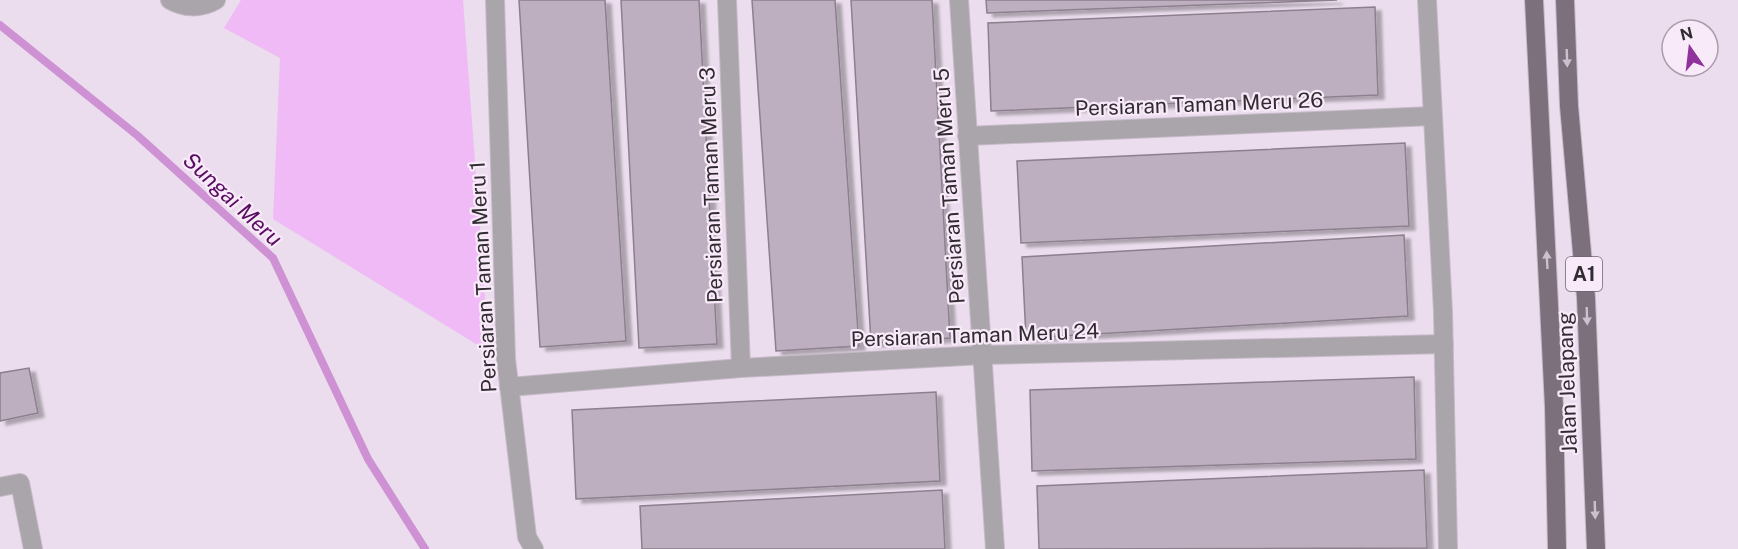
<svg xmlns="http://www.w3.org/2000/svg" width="1738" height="549" viewBox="0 0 1738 549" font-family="'Public Sans',sans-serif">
<defs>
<filter id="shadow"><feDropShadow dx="6" dy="4" stdDeviation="1.5" flood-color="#0004"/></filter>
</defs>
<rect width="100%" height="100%" fill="#ebdded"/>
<!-- green -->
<polygon fill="#efbaf5" points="241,0 463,0 489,352 273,219 280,58 224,28"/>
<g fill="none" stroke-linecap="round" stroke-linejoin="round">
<!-- stream -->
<polyline stroke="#cd91d4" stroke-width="8" points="0,25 138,136 273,258 368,459 425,549"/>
</g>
<!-- building -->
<g fill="#bdafbf" stroke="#8d7f8e" stroke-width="1.5" filter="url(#shadow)">
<polygon points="519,0 605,0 626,341 540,347"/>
<polygon points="621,0 699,0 717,344 639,348"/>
<polygon points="752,0 835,0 859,346 776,351"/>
<polygon points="851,0 932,0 950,338 871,343"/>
<polygon points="986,0 1337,0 987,13"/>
<polygon points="1375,7 1378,95 991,111 988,23"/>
<polygon points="1405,143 1409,226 1021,243 1017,161"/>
<polygon points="1404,235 1408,316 1026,338 1022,257"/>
<polygon points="29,368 38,413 0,421 0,373"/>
<polygon points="1414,377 1416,459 1032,471 1030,390"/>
<polygon points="936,392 940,481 576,499 572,410"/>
<polygon points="1424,470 1427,548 1039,549 1037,486"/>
<polygon points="942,490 945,549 642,549 640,506"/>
</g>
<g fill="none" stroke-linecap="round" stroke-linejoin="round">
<!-- minor casing -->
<g stroke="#c6bac8" stroke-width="20">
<g id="minor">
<path d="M170 0C184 8 201 9 216 0"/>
<polyline points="495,0 506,359 527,537 534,549"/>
<polyline points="727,0 741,368"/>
<polyline points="959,0 995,549"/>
<polyline points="1427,0 1443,312 1448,549"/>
<polyline points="967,136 1432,116"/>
<polyline points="509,387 741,368 983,355 1444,344"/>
<polyline points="0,487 20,483 33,549"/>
</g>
</g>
<!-- major casing -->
<g stroke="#c6bac8" stroke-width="20">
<g id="major">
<polyline points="1534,0 1554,407 1557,549"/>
<polyline points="1565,0 1569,106 1586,298 1596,549"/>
</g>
</g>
<!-- minor -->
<use href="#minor" stroke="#aaa4ab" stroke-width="18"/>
<!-- major -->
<use href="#major" stroke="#7b707c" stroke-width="18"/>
</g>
<!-- one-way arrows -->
<defs><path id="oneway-solid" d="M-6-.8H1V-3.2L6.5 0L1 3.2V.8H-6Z" transform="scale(1.5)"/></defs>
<g fill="#cdbfce">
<use href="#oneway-solid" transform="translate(1567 58) rotate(88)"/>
<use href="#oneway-solid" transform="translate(1547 260) rotate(-93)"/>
<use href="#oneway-solid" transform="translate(1587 316) rotate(88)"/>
<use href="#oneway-solid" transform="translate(1595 510) rotate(88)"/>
</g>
<g text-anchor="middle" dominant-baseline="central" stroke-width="4.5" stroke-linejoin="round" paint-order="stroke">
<!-- shield labels -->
<rect fill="#f9eafa" stroke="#6d656e" stroke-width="1.5" x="1566" y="257" width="36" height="34" rx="4.5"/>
<g font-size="20" font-weight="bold" fill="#312c32">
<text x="1584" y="274">A1</text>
</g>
<!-- street labels -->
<g font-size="21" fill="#312c32" stroke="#f9eafa">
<text transform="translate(1199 104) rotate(-2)">Persiaran Taman Meru 26</text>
<text transform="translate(711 185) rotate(-92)">Persiaran Taman Meru 3</text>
<text transform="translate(949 186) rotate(-94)">Persiaran Taman Meru 5</text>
<text transform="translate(483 277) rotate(-93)">Persiaran Taman Meru 1</text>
<text transform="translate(975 335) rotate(-2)">Persiaran Taman Meru 24</text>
<text transform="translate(1567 383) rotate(-92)">Jalan Jelapang</text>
</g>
<!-- water labels -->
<g font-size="22" font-style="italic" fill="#580d61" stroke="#f9eafa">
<text transform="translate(233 199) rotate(43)">Sungai Meru</text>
</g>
</g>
<!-- north arrow -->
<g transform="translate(1690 48) rotate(346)"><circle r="28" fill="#f9eafa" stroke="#a99eaa" stroke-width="1.5"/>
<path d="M0-4.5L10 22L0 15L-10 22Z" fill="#90329c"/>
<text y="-9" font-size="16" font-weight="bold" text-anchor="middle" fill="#312c32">N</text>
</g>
</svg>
